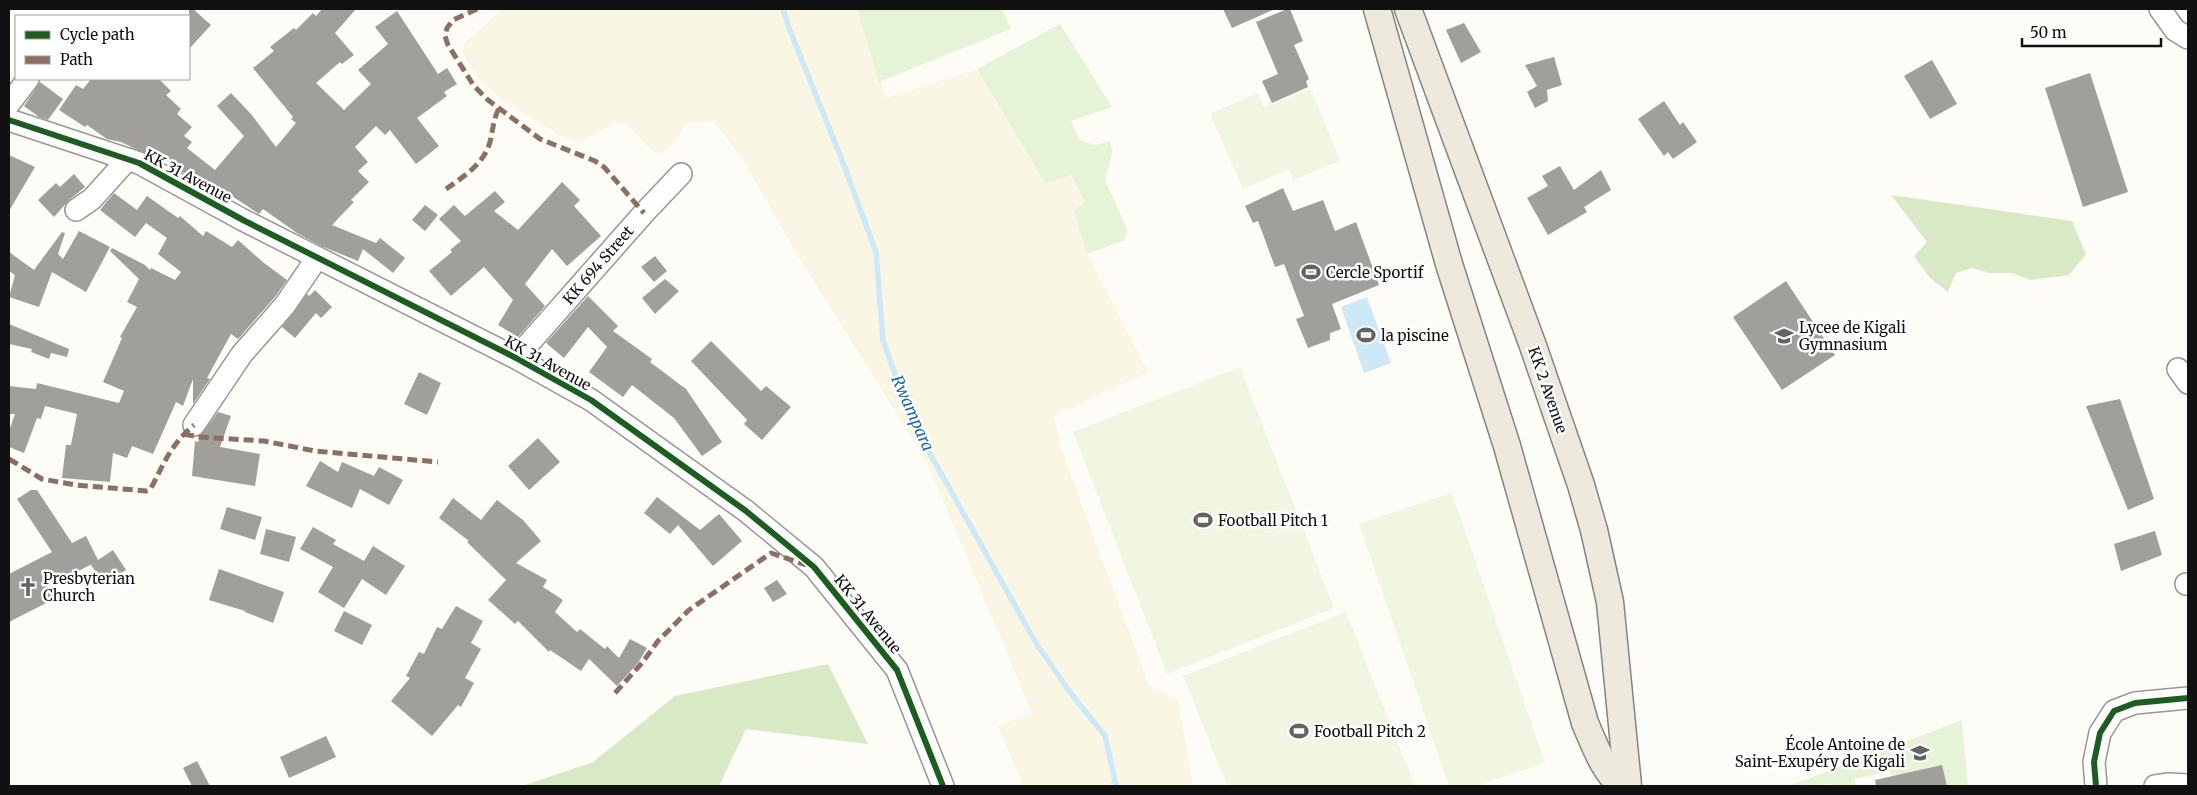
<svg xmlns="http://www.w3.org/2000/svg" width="2197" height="795" viewBox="0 0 2197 795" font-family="Merriweather,serif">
<rect width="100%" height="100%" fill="#fdfcf7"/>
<!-- farmland -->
<polygon fill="#f9f7e4" points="503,9 857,9 886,98 977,69 1045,183 1071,174 1085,203 1074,210 1087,254 1148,372 1054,416 1061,448 1149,685 1178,700 1193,786 1024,786 997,726 1032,713 927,462 796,253 740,155 713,121 685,123 676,142 658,155 650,149 627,124 618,122 578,143 562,137 505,102 479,80 461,51 465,42"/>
<!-- green -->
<g fill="#e7f3d7">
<polygon points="857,9 1002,9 1011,29 879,82"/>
<polygon points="1060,24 1112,107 1071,121 1079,140 1095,145 1110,141 1113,151 1105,180 1127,229 1125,240 1087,254 1074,210 1085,202 1071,175 1045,183 977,69"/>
<polygon points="1962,720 1968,786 1947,786 1942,766 1911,772 1915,786 1893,786 1890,771 1854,779 1856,786 1832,786 1832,784 1789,786"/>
</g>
<!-- forest -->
<g fill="#d8eac5">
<polygon points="1891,195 2072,221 2086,254 2069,275 2030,280 2013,273 1990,273 1972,268 1956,273 1948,292 1930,278 1914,256 1927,242"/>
<polygon points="828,664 868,744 746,729 719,786 522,786 593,762 675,696"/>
</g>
<!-- pitch -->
<g fill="#f0f6e1">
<polygon points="1311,89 1340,161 1293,180 1289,169 1243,189 1210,114 1257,93 1264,107"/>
<polygon points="1240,367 1334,608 1167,674 1073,432"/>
<polygon points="1452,493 1545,763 1477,786 1449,786 1359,524"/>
<polygon points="1346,612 1415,786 1227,786 1183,676"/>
</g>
<!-- water -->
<polygon fill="#cde8f7" points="1367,297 1391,363 1364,373 1341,307"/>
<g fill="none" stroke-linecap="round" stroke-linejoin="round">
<!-- stream -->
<polyline stroke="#cde8f7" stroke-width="5.5" points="783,9 789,28 842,160 876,252 883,340 897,380 928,450 1036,643 1069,691 1105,736 1116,786"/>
</g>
<!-- building -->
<g fill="#a19f9c">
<polygon points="189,9 193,9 211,25 189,49"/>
<polygon points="322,9 356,9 335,33 354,55 342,64 340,62 316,83 344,110 371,84 358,70 388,44 375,27 397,11 438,74 447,68 457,84 444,92 447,96 417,118 439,146 416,164 390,130 385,135 376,126 355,147 368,162 358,171 369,182 351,200 354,202 332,225 376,243 380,238 405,258 393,273 363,249 358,261 321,246 297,233 263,209 259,214 223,190 220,193 176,169 164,159 163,162 121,142 107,139 87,125 85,127 59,110 76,85 83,89 91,79 159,79 171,91 166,95 181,109 177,114 192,127 184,136 192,142 187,148 215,170 244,136 217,106 231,93 251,114 276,147 296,123 291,119 293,117 253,68 274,51 270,47 294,28 296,30 313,13 316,16"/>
<polygon points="1223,9 1275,9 1232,28"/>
<polygon points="1287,9 1290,9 1303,41 1294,45 1309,79 1306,81 1308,87 1272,103 1262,81 1278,74 1256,22"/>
<polygon points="1464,23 1481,52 1461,63 1446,30"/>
<polygon points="1554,57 1562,85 1547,90 1548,101 1535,108 1527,92 1537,86 1525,65"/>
<polygon points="1932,60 1957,104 1930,119 1904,76"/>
<polygon points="2090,73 2128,192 2083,207 2045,88"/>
<polygon points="40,82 63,99 48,120 39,117 24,106"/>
<polygon points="1664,101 1680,125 1683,122 1697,142 1673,159 1668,152 1664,156 1638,119"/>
<polygon points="9,155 35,167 9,211"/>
<polygon points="1560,166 1574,190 1601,170 1611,190 1584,207 1587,212 1548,235 1527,198 1548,186 1542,176"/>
<polygon points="74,174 85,187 69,200 54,217 38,200 56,183 60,187"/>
<polygon points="562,182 580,200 574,206 601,236 567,266 552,249 525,284 545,306 518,337 498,325 513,300 484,267 451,296 429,271 452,252 450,250 461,241 439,219 454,205 465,216 495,191 505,202 494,211 518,230"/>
<polygon points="1283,188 1293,211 1323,200 1335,231 1356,222 1379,285 1332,304 1341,329 1330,333 1330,340 1308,348 1296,319 1304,316 1284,264 1275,267 1258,221 1253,223 1245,206"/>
<polygon points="114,193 137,210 147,196 178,218 180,216 203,236 206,231 232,247 238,240 264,263 287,280 275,297 238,339 231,334 207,378 210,379 193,404 193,379 183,406 176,402 153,454 132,446 127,458 113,453 110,482 62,478 66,445 71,445 77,414 45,406 41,419 37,418 24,453 9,447 9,431 15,414 9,414 9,386 36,389 37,383 119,403 124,391 103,382 122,338 120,337 137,307 127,302 139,279 110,251 112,248 145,265 150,270 151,268 175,280 181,272 158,254 167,238 146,223 135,237 100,210"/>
<polygon points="425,205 438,215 425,231 412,220"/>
<polygon points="79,231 110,247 86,292 52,272 39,307 9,297 15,275 9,271 9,252 34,270 62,232 65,233 58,254 63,259"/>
<polygon points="655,256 667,271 654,282 641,267"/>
<polygon points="665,279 679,291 655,314 642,298"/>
<polygon points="1786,281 1835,355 1782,390 1733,317"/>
<polygon points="315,290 332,307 321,318 316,313 295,338 282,327 307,294 309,296"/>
<polygon points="588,296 618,326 613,331 652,359 650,362 686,389 722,442 702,456 674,418 632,385 623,397 589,372 607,347 588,327 564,358 546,343"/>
<polygon points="9,324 69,349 67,357 51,353 49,359 31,352 32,349 9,344"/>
<polygon points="711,341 761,391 766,386 791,407 762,440 744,424 747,420 691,361"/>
<polygon points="419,372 441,383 427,415 404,404"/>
<polygon points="2120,399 2154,499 2128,510 2086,406"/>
<polygon points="218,412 231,416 220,447 260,454 255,486 192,476 195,441 198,442 201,435"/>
<polygon points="538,438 560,462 529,490 508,466"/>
<polygon points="320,461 338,472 342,462 374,476 379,467 403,480 389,505 360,489 352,508 306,486"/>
<polygon points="31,490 37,490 72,543 86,536 98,560 113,550 126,570 104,584 91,565 92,564 48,587 54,599 9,622 9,574 52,552 17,499"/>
<polygon points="657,497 700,530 719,514 742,541 713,566 678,525 670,534 644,513"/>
<polygon points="453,498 481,520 497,500 523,520 541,541 516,563 547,580 543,587 563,600 555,612 577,632 580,629 605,649 607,646 619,658 630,639 647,648 638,663 617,686 589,659 581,671 550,650 549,652 518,621 515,624 488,600 506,580 467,542 469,541 439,518"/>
<polygon points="227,507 262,517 255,540 220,529"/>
<polygon points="313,527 336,540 333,544 364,561 373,546 405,566 386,595 362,579 344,608 318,592 333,567 300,549"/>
<polygon points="266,529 296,537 289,562 260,554"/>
<polygon points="2155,531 2162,555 2121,571 2114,544"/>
<polygon points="219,569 284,592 273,623 245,612 245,611 209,600"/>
<polygon points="777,580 787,594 773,602 764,588"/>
<polygon points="456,606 483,621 471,643 481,649 465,678 474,683 461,707 458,705 432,736 391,701 410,678 406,676 419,652 424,654 437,627 442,629"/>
<polygon points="344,611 372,625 362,645 334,631"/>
<polygon points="326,736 336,757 289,778 280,757"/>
<polygon points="197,761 210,786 192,786 183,768"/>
<polygon points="1942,765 1947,786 1876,786 1875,780"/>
</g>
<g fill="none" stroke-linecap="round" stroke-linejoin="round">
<!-- minor casing -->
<g stroke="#979795" stroke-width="24">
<g id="minor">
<polyline points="2160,9 2175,30 2188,38"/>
<polyline points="9,104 28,79"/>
<polyline points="9,120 139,163 243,220 516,358 591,400 746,511 814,567 897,670 943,786"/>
<polyline points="76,210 92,199 128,159"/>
<polyline points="516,358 644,213 681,174"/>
<polyline points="2178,369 2188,383"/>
<polyline points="194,425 242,354 285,305 317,258"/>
<polyline points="2186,584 2188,584"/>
<polyline points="2096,786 2094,762 2100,733 2114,711 2135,703 2188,698"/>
<polyline points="2155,786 2169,784 2188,785"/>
</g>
</g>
<!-- major casing -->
<g stroke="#858482" stroke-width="29">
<g id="major">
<path d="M1377 9 1449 264 1507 446 1585 723C1595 746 1603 770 1622 786"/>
<polyline points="1408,9 1532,343 1581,485 1594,530 1610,602 1628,786"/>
</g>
</g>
<!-- minor -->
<use href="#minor" stroke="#fffffe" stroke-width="21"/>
<!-- major -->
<use href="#major" stroke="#ede9dc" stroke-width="26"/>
<!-- quiet -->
<g stroke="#8d6e63" stroke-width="5" stroke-dasharray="10 5" stroke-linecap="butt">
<polyline points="477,9 453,20 447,28 445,36 448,45 474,86 488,100 540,139 595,161 604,167 644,213"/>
<path d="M446 189C463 177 484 164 490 142 493 130 493 120 499 108"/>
<polyline points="184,434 199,437 264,441 315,451 438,462"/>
<path d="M9 459 42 479 76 485 146 491 150 490C164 464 170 445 194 425"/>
<polyline points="615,693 642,663 658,641 689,610 771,553 806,565"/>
</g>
<!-- cycleway casing -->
<g stroke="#fff" stroke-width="9">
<g id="cycleway">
<polyline points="9,120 139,163 243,220 516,358 591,400 746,511 814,567 897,670 943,786"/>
<polyline points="2096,786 2094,762 2100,733 2114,711 2135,703 2188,698"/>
</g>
</g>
<!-- cycleway -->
<use href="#cycleway" stroke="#1b5e20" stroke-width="6"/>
</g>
<!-- icons -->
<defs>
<g id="stadium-bare" transform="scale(1.5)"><path d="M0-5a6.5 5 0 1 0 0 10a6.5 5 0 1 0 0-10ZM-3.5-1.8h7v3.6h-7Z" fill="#646362" stroke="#fff" stroke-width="2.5" paint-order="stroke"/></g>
<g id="school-bare" transform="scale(1.5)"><path d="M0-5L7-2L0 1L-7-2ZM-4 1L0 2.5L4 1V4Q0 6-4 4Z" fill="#646362" stroke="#fff" stroke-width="2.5" paint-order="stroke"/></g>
<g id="church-bare" transform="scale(1.5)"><path d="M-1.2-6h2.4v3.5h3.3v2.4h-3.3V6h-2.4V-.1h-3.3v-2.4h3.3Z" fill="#646362" stroke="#fff" stroke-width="2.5" paint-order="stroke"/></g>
</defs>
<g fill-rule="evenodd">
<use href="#stadium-bare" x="1311" y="272"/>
<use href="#stadium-bare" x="1366" y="335"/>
<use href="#school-bare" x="1784" y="336"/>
<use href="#stadium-bare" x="1203" y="520"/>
<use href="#church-bare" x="28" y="587"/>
<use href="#stadium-bare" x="1299" y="731"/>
<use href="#school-bare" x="1920" y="753"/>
</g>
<g text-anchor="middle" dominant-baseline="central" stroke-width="5" stroke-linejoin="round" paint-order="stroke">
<!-- street labels -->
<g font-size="15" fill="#111" stroke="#fff">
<text transform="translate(188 176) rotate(28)">KK 31 Avenue</text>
<text transform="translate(598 265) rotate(-49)">KK 694 Street</text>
<text transform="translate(548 363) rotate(29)">KK 31 Avenue</text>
<text transform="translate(1548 390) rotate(71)">KK 2 Avenue</text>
<text transform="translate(868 614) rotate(51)">KK 31 Avenue</text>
</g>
<!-- poi labels -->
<g font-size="15" fill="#111" stroke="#fff" text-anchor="start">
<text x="1326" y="272">Cercle Sportif</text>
<text x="1799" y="327">Lycee de Kigali<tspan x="1799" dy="17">Gymnasium</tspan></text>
<text x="1381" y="335">la piscine</text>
<text x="1218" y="520">Football Pitch 1</text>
<text x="43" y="578">Presbyterian<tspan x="43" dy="17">Church</tspan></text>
<text x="1314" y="731">Football Pitch 2</text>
<text x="1905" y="744" text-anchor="end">École Antoine de<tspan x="1905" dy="17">Saint-Exupéry de Kigali</tspan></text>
</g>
<!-- water labels -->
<g font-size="16" font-style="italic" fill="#1768a6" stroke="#fff">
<text transform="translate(913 413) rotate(66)">Rwampara</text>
</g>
</g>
<!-- border -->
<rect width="2197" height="795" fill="none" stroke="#111111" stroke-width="20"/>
<!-- legend -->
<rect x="15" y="15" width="175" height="65" fill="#ffffff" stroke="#a0a0a0"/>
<rect x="25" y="31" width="25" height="8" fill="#1b5e20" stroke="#a0a0a0"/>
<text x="60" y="40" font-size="15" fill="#111111">Cycle path</text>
<rect x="25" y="56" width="25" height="8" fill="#8d6e63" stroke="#a0a0a0"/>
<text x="60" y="65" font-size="15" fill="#111111">Path</text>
<!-- scale -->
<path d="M2022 38v8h139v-8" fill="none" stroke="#111111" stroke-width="2.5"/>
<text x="2030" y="38" font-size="15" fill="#111111" stroke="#ffffff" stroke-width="4" paint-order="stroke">50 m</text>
</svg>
